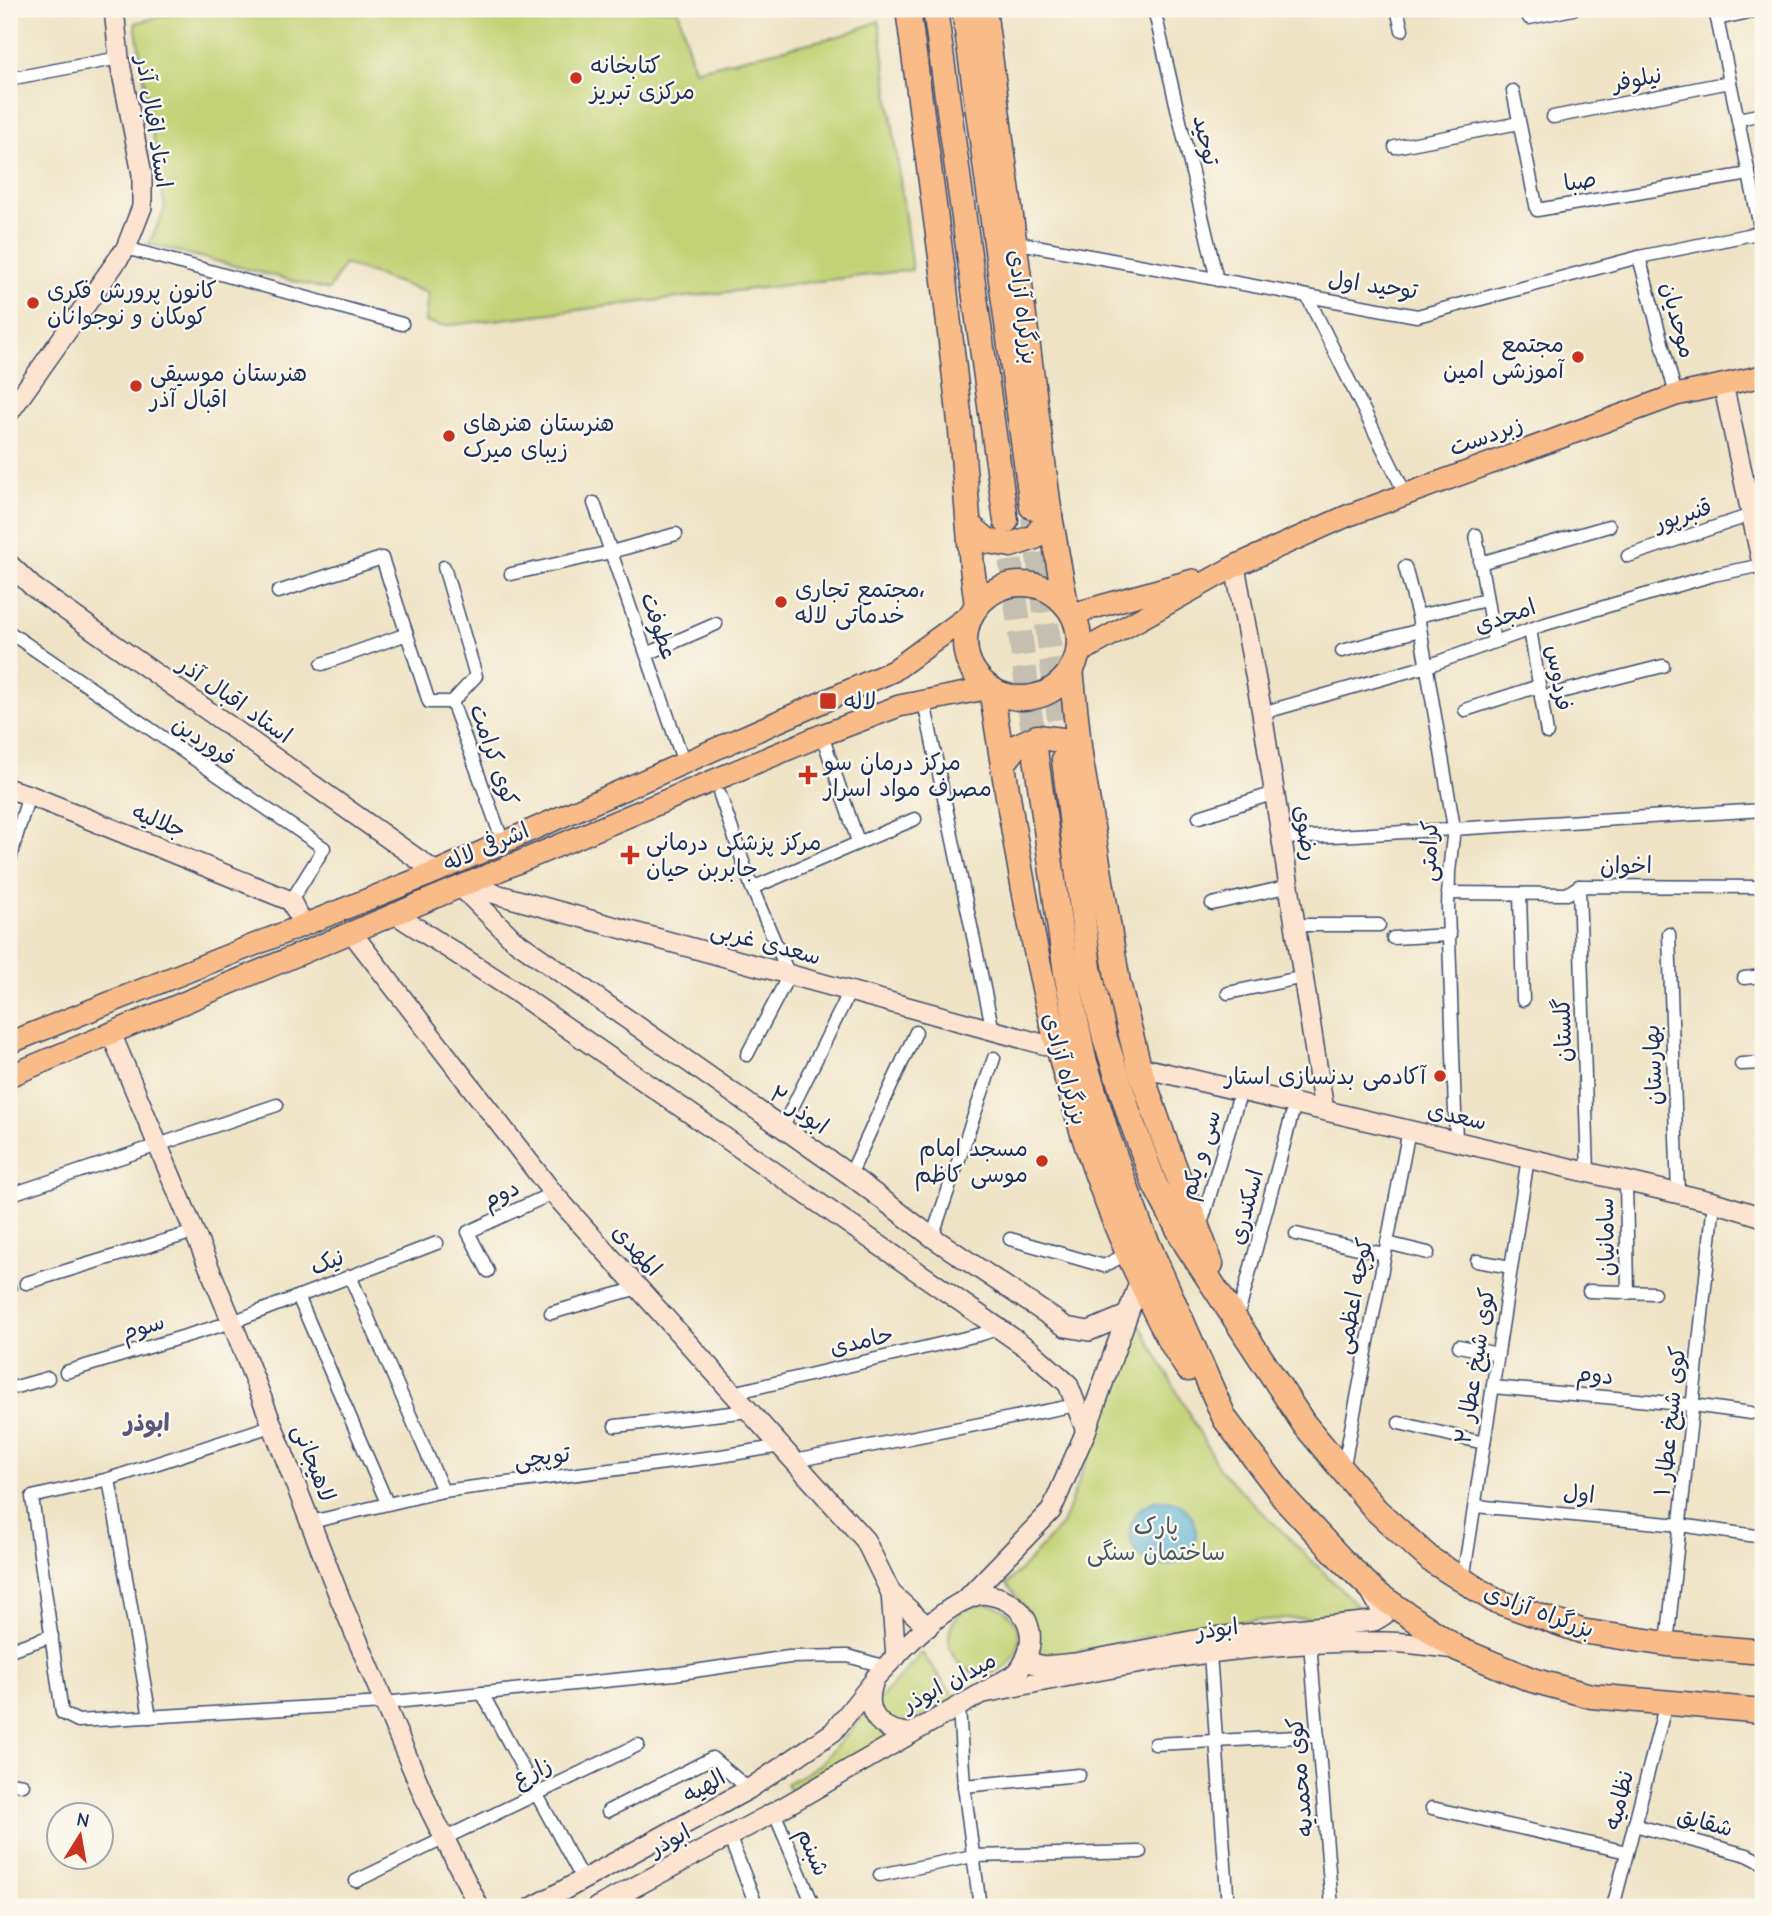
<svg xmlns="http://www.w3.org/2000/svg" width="1772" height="1916" viewBox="0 0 1772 1916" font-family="'Comic Neue','Playpen Sans Arabic',sans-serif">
<rect width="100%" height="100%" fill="#fbf7ec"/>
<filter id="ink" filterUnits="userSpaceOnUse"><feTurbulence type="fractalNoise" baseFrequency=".0143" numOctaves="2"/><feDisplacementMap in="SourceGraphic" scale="14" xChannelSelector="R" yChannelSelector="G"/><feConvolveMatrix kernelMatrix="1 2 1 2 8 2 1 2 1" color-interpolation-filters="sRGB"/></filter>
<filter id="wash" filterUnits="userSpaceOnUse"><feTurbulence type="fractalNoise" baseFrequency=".00686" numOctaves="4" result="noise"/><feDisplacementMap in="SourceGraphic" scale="28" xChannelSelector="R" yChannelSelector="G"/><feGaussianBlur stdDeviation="1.57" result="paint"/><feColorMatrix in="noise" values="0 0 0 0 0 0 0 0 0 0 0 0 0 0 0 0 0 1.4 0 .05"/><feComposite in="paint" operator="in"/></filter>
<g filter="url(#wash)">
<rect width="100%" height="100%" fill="#eee3c4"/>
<!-- green -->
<g fill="#c2d274" stroke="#6e8069" stroke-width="2">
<polygon points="189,9 678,9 694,70 843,35 879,21 912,270 442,326 425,322 428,293 344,264 329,290 149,244 165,209 135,23"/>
<polygon points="1139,1323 1220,1470 1367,1615 1205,1623 1040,1661 1030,1615 1007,1584 1062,1525"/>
<circle cx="984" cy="1639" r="35"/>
<polygon points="922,1653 955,1698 792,1795 787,1784 819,1765"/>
</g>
<!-- water -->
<circle fill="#53afd1" stroke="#376f98" stroke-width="2" cx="1163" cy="1533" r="33"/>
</g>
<g filter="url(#ink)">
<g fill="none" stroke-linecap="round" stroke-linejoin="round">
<!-- highway-tunnel -->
<g stroke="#c4bfb0" stroke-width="24" stroke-dasharray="24 12" stroke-linecap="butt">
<polyline points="1033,517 1064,758"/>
<polyline points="1006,525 1036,756"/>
</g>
<!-- street casing -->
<g stroke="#3b4a6d" stroke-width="15">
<g id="street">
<polyline points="1154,9 1217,280"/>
<polyline points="1397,9 1402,30"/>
<polyline points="1715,9 1761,232"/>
<polyline points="1529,18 1573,9"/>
<polyline points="1717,19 1763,9"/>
<polyline points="9,79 119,58"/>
<polyline points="1513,91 1537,210 1749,174"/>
<polyline points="1553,117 1730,82"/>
<polyline points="1738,119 1763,114"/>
<polyline points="1395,147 1519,123"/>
<polyline points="1014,242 1417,316 1639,257 1763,232"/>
<polyline points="126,248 402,324"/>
<polyline points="1639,257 1676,395"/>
<polyline points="1308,298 1405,493"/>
<polyline points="594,503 684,763"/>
<polyline points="1476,535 1494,642"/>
<polyline points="1628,556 1751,515"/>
<polyline points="1480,563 1609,526"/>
<polyline points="444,567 476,676 452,702"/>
<polyline points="1405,567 1418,616 1454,828 1449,872 1448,909 1456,1141"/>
<polyline points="511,574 611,552 676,534"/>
<polyline points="278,592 382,558 429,702 452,702"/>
<polyline points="1418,616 1486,600"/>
<polyline points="1530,629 1547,733"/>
<polyline points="9,632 324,848 291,901"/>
<polyline points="1342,651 1420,630"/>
<polyline points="647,654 716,624"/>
<polyline points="322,664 407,634"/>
<polyline points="1541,697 1663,666"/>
<polyline points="452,702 503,842"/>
<polyline points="924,702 993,1031"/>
<polyline points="1465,710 1539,686"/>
<polyline points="1262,713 1427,666 1542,625 1635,598 1713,575 1763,565"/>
<polyline points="822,735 856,836"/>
<polyline points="720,795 752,888 789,975 747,1055"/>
<polyline points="1199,817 1275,793"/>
<polyline points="9,837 17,834 29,795"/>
<polyline points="1282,838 1355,835 1763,810"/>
<polyline points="9,864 17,834"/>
<polyline points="1579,886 1588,1173"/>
<polyline points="752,888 915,819"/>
<polyline points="1448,893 1567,894 1579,886 1763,887"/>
<polyline points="1520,894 1523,1000"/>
<polyline points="1212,904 1290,886"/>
<polyline points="1296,925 1379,925"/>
<polyline points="1669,934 1678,1194"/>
<polyline points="1393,938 1450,935"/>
<polyline points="1744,978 1763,976"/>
<polyline points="1228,993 1304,977"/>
<polyline points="1741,1064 1763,1063"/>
<polyline points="782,1128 850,991"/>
<polyline points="850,1175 916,1032"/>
<polyline points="1626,1181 1628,1293"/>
<polyline points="9,1195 277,1105"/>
<polyline points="1200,1228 1241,1090"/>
<polyline points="1296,1234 1384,1254"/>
<polyline points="932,1237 994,1058"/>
<polyline points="1010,1239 1104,1266 1128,1253"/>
<polyline points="1387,1243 1428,1253"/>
<polyline points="1477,1261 1511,1267"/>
<polyline points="488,1271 468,1232 553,1193"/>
<polyline points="350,1276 443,1491"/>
<polyline points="26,1283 194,1232"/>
<polyline points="9,1290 10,1289"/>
<polyline points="1589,1291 1654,1293"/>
<polyline points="298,1296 387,1503"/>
<polyline points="551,1313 638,1288"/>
<polyline points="1237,1319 1295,1103"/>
<polyline points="1459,1346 1498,1354"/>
<polyline points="66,1372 232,1322 437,1243"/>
<polyline points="1493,1387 1693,1405 1751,1413"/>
<polyline points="9,1389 48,1378"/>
<polyline points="733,1393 982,1334 999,1328"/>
<polyline points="1399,1423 1484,1443"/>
<polyline points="274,1425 109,1479 32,1497 62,1713 78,1721 384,1703 674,1674 789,1657 848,1656 886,1667"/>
<polyline points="615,1426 749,1411"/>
<polyline points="794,1461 1076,1405"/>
<polyline points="1343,1470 1409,1130"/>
<polyline points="109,1479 150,1717"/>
<polyline points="1475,1506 1680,1525 1756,1536"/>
<polyline points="311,1522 443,1491 721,1456 781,1446"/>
<polyline points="1463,1580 1528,1158"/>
<polyline points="1310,1643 1332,1907"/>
<polyline points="1667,1644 1714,1202"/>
<polyline points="9,1650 52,1636"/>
<polyline points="1210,1654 1228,1907"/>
<polyline points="482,1693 583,1880"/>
<polyline points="959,1707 964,1786 980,1907"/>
<polyline points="1155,1744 1318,1736"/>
<polyline points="9,1783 23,1785"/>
<polyline points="964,1786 1079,1775"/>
<polyline points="1432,1808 1627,1852"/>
<polyline points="608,1811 712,1758 749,1789"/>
<polyline points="774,1812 814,1907"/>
<polyline points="1634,1825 1747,1855 1763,1863"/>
<polyline points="729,1836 757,1907"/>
<polyline points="880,1875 973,1856 1140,1852"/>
<polyline points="356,1881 638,1745"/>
<polyline points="626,1892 633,1907"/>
<polyline points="1613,1907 1666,1703"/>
</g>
</g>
<!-- secondary casing -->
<g stroke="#3b4a6d" stroke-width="22">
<g id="secondary">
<polyline points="1723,384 1763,568"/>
<polyline points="9,413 126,248 142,207 142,174 119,58 114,9"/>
<polyline points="9,564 33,587 436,872"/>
<polyline points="1235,566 1262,713 1324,1110"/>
<polyline points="9,789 29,795 291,901 303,925"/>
<polyline points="463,885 1057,1048"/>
<polyline points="460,886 513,939 850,1175 932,1237 1066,1327 1089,1331 1127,1315"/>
<polyline points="395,914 510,988 1030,1350 1068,1384 1086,1431"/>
<polyline points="352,933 553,1193 865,1540 891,1593 928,1627"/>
<polyline points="111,1033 232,1322 341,1601 430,1810 479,1907"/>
<polyline points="1139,1067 1714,1202 1763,1217"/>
<polyline points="891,1593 896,1657"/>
<path d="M982 1594C1027 1598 1045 1637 1017 1673L912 1733C877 1732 862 1710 875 1678 902 1650 943 1603 982 1594Z"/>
<polyline points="968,1597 1051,1511 1086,1431 1140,1280"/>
<polyline points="1028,1656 1032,1663 1044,1666 1075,1663 1206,1638 1374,1621 1384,1615 1371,1592"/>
<path d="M984 1693C1115 1666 1250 1640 1384 1642 1408 1642 1434 1647 1458 1649"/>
<polyline points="533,1907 749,1789 833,1732 873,1682"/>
<polyline points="597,1907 782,1808 912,1733"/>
</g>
</g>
<!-- primary casing -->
<g stroke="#3b4a6d" stroke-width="24">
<g id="primary">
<polyline points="1072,614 1193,580"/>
<polyline points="1077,654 1235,566 1347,516 1676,395 1763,376"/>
<polyline points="9,1043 436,872 893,671 971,614"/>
<polyline points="9,1076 822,735 899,706 990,688"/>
</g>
</g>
<!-- highway casing -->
<g stroke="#3b4a6d" stroke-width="27">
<g id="highway">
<polyline points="908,9 944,280 961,431 972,567 977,606"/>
<polyline points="935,9 1006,521"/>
<polyline points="964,9 1032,507"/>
<polyline points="984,9 1050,516 1066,605"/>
<polyline points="970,526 988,541 1011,545 1035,537 1050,516"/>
<circle cx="1022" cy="641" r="57"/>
<polyline points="1071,669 1080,755 1118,983 1139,1067 1163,1136 1211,1264"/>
<path d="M991 689C1021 880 1049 1073 1127 1251 1144 1288 1165 1337 1188 1369"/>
<polyline points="1036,757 1066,973 1084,1059 1107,1134 1140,1226 1225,1419 1287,1501 1341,1559 1377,1594 1458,1649 1532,1680 1591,1696 1763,1711"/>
<polyline points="1064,759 1089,968 1105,1038 1130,1117 1155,1185 1186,1244 1304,1424 1376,1510 1431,1560 1494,1600 1581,1631 1667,1644 1763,1652"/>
<polyline points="1003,764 1017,746 1037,737 1063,740 1080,755"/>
</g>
</g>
<!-- street -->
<use href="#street" stroke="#fff" stroke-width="12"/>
<!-- secondary -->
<use href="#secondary" stroke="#fde4d0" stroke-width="19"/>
<!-- primary -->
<use href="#primary" stroke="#f9bc89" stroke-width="21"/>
<!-- highway -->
<use href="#highway" stroke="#f9bc89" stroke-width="24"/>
</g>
</g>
<!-- markers -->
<g fill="#c8321e" stroke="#fbf7ec" stroke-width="2.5">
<circle cx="576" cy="78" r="7"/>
<circle cx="33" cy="303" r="7"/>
<circle cx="1578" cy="357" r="7"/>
<circle cx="136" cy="386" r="7"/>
<circle cx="449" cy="436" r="7"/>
<circle cx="781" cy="602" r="7"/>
<rect x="819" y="692" width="18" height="18" rx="3.5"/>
<path d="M804.5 764.5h7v7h7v7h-7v7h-7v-7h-7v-7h7z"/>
<path d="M626.5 844.5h7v7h7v7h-7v7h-7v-7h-7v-7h7z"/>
<circle cx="1440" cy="1076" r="7"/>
<circle cx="1042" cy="1161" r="7"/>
</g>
<g text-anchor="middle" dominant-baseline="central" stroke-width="5" stroke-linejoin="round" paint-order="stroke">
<!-- poi labels -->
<g font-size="23" fill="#1b2f5e" stroke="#fbf7ec" text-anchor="start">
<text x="590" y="65">کتابخانه<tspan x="590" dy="26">مرکزى تبریز</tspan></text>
<text x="47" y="290">کانون پرورش فکرى<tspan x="47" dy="26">کوىکان و نوجوانان</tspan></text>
<text x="1564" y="344" text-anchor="end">مجتمع<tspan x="1564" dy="26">آموزشی امین</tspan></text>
<text x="150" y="373">هنرستان موسیقی<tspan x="150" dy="26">اقبال آذر</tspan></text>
<text x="463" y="423">هنرستان هنرهای<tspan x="463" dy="26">زیبای میرک</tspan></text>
<text x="795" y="589">مجتمع تجاری،<tspan x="795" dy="26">خدماتی لاله</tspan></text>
<text x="844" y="701">لاله</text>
<text x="824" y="762">مرکز درمان سو<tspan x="824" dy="26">مصرف مواد اسرار</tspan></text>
<text x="646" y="842">مرکز پزشکی درمانی<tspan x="646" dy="26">جابربن حیان</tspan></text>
<text x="1426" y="1076" text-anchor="end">آکادمی بدنسازی استار</text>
<text x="1028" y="1148" text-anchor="end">مسجد امام<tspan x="1028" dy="26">موسی کاظم</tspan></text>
</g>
<!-- street labels -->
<g font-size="23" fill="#1b2f5e" stroke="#fbf7ec">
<text transform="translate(1637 79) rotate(-11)">نیلوفر</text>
<text transform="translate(154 122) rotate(81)">استاد اقبال آذر</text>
<text transform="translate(1206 140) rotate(77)">توحید</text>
<text transform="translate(1580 181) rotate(-9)">صبا</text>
<text transform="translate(1373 285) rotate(8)">توحید اول</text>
<text transform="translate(1023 307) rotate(83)">بزرگراه آزادی</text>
<text transform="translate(1678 320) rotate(75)">موحدیان</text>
<text transform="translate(1486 436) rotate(-20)">زبردست</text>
<text transform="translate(1683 515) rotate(-18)">قنبرپور</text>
<text transform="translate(1505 616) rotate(-19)">امجدی</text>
<text transform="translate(659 626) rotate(71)">عطوفت</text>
<text transform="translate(1559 678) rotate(81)">فردوس</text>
<text transform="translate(235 700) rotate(35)">استاد اقبال آذر</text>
<text transform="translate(204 741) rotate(34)">فروردین</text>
<text transform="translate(494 755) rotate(71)">کوی کرامت</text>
<text transform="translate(159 821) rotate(22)">جلالیه</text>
<text transform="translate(1306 833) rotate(81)">رضوی</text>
<text transform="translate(486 847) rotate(-23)">اشرفی لاله</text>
<text transform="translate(1429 851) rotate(-88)">کرامتی</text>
<text x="1626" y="865">اخوان</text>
<text transform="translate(766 943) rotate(15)">سعدی غربی</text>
<text transform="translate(1563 1030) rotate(-92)">گلستان</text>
<text transform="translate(1653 1065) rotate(-92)">بهارستان</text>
<text transform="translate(1065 1069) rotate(75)">بزرگراه آزادی</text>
<text transform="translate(799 1110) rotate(35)">ابوذر ۲</text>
<text transform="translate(1457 1116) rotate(13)">سعدی</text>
<text transform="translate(1200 1155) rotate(-73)">سی و یکم</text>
<text transform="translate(501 1194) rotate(-25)">دوم</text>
<text transform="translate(1246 1207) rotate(-75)">اسکندری</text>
<text transform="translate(1606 1237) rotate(-91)">سامانیان</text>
<text transform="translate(637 1250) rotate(48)">المهدی</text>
<text transform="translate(327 1262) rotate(-21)">نیک</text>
<text transform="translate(1354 1296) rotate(-79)">کوچه اعظمی</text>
<text transform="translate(143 1327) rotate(-17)">سوم</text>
<text transform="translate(861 1341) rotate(-13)">حامدی</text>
<text transform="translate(1475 1366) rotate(-81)">کوی شیخ عطار ۲</text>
<text transform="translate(1595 1375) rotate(5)">دوم</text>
<text transform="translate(1670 1421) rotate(-84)">کوی شیخ عطار ۱</text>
<text transform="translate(542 1457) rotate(-7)">توپچی</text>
<text transform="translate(314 1463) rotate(69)">لاهیجانی</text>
<text transform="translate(1579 1494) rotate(5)">اول</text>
<text transform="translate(1539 1611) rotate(20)">بزرگراه آزادی</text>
<text transform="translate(1217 1629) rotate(-7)">ابوذر</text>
<text transform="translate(949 1682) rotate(-28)">میدان ابوذر</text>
<text transform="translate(532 1772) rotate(-26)">زارع</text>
<text transform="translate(1300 1777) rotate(-95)">کوی محمدیه</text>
<text transform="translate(704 1786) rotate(-29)">الهیه</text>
<text transform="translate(1619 1800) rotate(-76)">نظامیه</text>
<text transform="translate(1705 1822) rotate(15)">شقایق</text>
<text transform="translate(670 1840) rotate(-28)">ابوذر</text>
<text transform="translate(813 1852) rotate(67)">شبنم</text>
</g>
<!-- park labels -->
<g font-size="23" fill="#455864" stroke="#fbf7ec">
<text x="1156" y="1526">پارک<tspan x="1156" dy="26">ساختمان سنگی</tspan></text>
</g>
<!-- neighbourhood labels -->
<g font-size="24" font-weight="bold" fill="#595780" stroke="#fbf7ec">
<text x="147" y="1423">ابوذر</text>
</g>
</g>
<!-- margin -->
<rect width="1772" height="1916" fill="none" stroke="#fbf7ec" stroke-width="35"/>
<!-- north arrow -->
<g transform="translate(80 1836) rotate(11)"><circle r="33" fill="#fbf7ec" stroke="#a1a7b3" stroke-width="2"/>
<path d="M0-5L12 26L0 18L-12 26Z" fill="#c8321e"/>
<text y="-10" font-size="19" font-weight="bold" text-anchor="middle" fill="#1b2f5e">N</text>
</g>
</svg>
